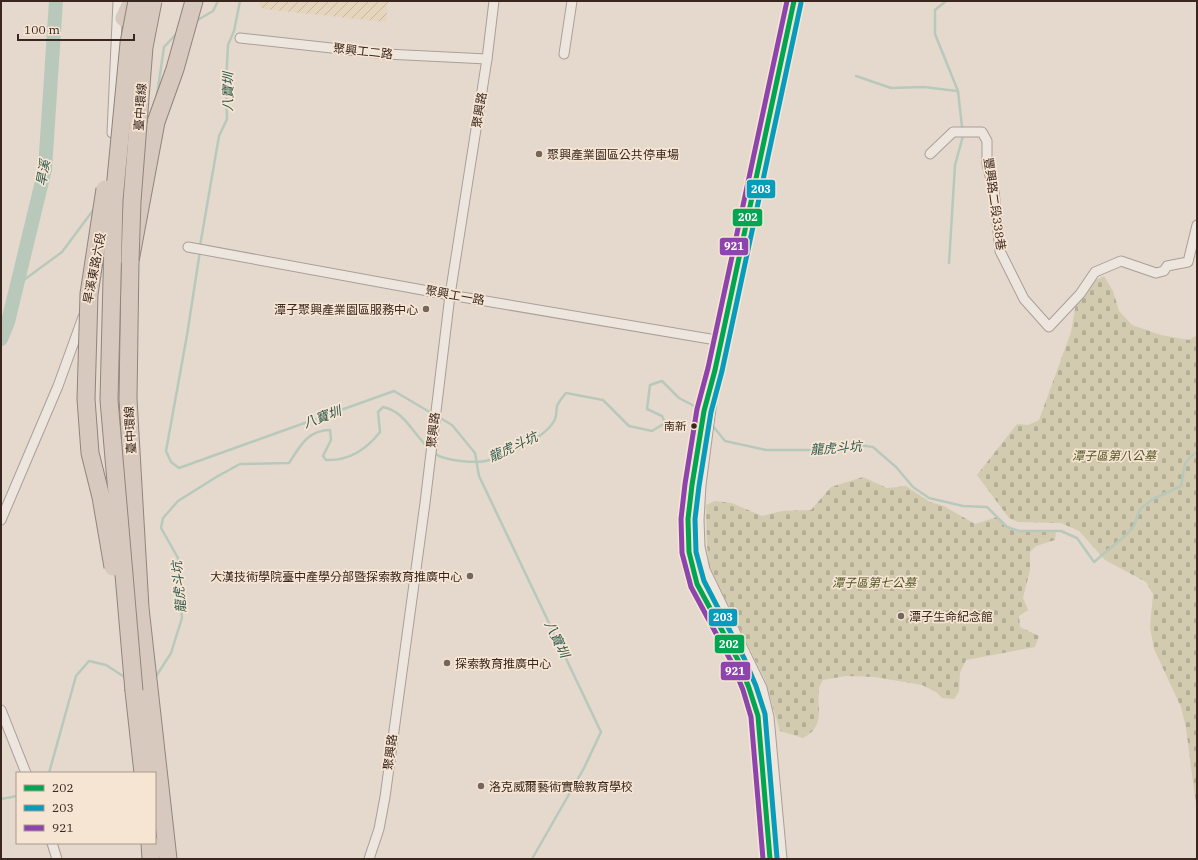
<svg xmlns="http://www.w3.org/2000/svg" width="1198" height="860" viewBox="0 0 1198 860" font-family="'IBM Plex Serif','Noto Sans TC',serif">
<defs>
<pattern id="farmland-furrows" width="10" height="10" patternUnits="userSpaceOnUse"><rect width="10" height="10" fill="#e5d5bd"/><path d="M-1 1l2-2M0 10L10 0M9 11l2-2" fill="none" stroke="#c5b7a2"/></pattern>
<pattern id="cemetery-stones" width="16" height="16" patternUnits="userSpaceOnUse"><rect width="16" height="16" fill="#d2cbaf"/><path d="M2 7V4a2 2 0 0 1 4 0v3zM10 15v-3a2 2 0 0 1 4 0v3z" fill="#b5ae96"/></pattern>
</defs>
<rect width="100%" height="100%" fill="#e5d9cd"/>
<!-- farmland -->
<polygon fill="url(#farmland-furrows)" points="259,1 388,1 386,22 263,9 259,5"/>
<!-- cemetery -->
<g fill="url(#cemetery-stones)">
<polygon points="1104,276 1113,291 1119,311 1132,325 1161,335 1189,340 1197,335 1197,841 1196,805 1186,728 1181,707 1154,649 1150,627 1153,594 1146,582 1105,560 1079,531 1061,523 1018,522 1009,518 977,475 1017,424 1028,425 1039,420 1071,332 1076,303 1094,281"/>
<path d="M863 477 887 488 906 486 930 502 944 506 975 524 997 517 1005 527 1017 532 1056 531 1055 540 1036 546 1030 552V570L1023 598 1028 610 1019 616 1020 627 1039 636 1035 647 966 660 960 673 959 692 954 699 942 698 936 692 922 685 875 677 846 676 823 680C810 698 832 723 803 738L780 731 765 680 709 566 707 546 706 505 715 501 732 503 762 516 782 511 811 510 831 487Z"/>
</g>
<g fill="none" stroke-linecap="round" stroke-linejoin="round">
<!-- stream -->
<g stroke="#b8c9bc" stroke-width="2.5">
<polyline points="946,1 935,10 935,34 958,91 963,136 955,165 949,263"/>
<polyline points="196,21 213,11 218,1"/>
<polyline points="856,76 891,88 924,87 957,91"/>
<polyline points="157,95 164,47 178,32"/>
<polyline points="200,246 219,136 227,119 226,83 228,45 234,31 240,1"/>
<polyline points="200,251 187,335 166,451 171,462 179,468 394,391 433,414"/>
<polyline points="17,285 62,252 94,209"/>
<polyline points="437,416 452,425 475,453 479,476 601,732 584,768 532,859"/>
<path d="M712 425 725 441 766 450H827L846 449 859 445 873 447 896 467 913 487 929 498 963 506 987 507 1007 527 1019 531H1061L1077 538 1094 562 1126 535 1134 526 1140 509 1153 499 1181 486C1185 470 1181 462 1197 452"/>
<path d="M434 453C444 461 477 464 490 460 508 454 545 438 554 421 557 417 556 410 557 406 559 401 563 397 566 393L603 400 629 426 652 431 665 423 662 416 647 409 650 385 662 381 679 398 698 408 705 416"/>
<path d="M155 678 171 653 182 618 178 558 161 528 163 518 178 501 218 476 240 464 289 463C300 446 308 430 330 430L331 440 323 456 326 460C349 461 366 450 380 432L378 412 383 407C405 411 414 436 430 449"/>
<polyline points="49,773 76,676 89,661 106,665 126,678"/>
<polyline points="1,799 17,796"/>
</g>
<!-- river -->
<polyline stroke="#b8c9bc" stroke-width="14" points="1,339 8,322 45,169 56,1"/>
<!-- minor casing -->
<g stroke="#aa9f97" stroke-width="11">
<g id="minor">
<polyline points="240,38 386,54 487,59"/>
<polyline points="564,54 572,1"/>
<polyline points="112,133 118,1"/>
<polyline points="930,154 953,132 982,132 987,141 987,164 994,191 1000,251 1024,299 1049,327 1080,294 1095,272 1121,261 1156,273 1164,271 1167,266 1188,262 1197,225"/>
<polyline points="188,247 450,295 722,341"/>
<polyline points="1,520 58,386 83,317"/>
<polyline points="1,710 26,773"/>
<polyline points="52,843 57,859"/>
<polyline points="369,859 379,829 385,797 425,503 450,295 487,59 494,1"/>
</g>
</g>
<!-- tertiary casing -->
<g stroke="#aa9f97" stroke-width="13">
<g id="tertiary">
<path d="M696 462C690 498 685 535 693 571 696 585 704 595 710 607 728 639 750 680 758 716L770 859"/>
<polyline points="781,859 768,717 761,688 704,570 699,547 698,520 700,485 715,370 777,74 794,1"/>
</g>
</g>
<!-- motorway casing -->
<g stroke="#90847d" stroke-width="19">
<g id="motorway">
<polyline points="124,18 132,1"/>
<polyline points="134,691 143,773"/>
<polyline points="150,843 151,859"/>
<polyline points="168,859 140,608 128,399 130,261 156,122 175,69 194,1"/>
</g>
</g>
<!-- minor -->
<use href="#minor" stroke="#ede6df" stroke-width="9"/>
<!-- tertiary -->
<use href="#tertiary" stroke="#ede6df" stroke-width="11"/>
<!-- motorway -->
<use href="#motorway" stroke="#d8c9be" stroke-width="17"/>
<!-- motorway-bridge casing -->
<g stroke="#90847d" stroke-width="19" stroke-linecap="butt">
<g id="motorway-bridge">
<polyline points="105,189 89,294 86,399 90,453 101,497 113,567"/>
<polyline points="130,261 132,201 144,47 153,1"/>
<polyline points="134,691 109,400 114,200 129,43 137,1"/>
</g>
</g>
<!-- motorway-bridge -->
<use href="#motorway-bridge" stroke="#d8c9be" stroke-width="17"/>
<!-- bus-1 casing -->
<g stroke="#f6e5d3" stroke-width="8">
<polyline id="bus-1" points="770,859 758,716 749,688 738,660 697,584 689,552 688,519 692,485 704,411 715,370 794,1"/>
</g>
<!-- bus-2 casing -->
<g stroke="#f6e5d3" stroke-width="8">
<polyline id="bus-2" points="777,858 765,714 756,686 744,658 704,581 696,552 695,519 699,486 711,412 722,371 801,3"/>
</g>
<!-- bus-3 casing -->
<g stroke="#f6e5d3" stroke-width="8">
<polyline id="bus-3" points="763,859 751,717 743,690 732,663 691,587 682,553 681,519 685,484 697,409 708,368 787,1"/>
</g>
<!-- bus-1 -->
<use href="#bus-1" stroke="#00a651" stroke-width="5"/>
<!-- bus-2 -->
<use href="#bus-2" stroke="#069cbc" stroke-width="5"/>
<!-- bus-3 -->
<use href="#bus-3" stroke="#8e44ad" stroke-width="5"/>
</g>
<!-- markers -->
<g fill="#75655b" stroke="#f6e5d3" stroke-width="1.5">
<circle cx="539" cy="154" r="4"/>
<circle cx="426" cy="309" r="4"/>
<circle cx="470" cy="576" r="4"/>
<circle cx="901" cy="616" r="4"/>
<circle cx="447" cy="663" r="4"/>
<circle cx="481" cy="786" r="4"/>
</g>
<circle fill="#39261e" stroke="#f6e5d3" stroke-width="1.5" cx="694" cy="426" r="3.5"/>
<g text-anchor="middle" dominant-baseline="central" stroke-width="3.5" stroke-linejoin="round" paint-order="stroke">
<!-- bus labels -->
<g font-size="11" fill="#39261e" stroke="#f6e5d3" text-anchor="end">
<text x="686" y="426">南新</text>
</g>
<!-- street labels -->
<g font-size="12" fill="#39261e" stroke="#f6e5d3">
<text transform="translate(363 51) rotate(6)">聚興工二路</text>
<text transform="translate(140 107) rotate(-86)">臺中環線</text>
<text transform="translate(479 110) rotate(-81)">聚興路</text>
<text transform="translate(995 204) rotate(82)">豐興路二段338巷</text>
<text transform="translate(94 268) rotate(-79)">旱溪東路六段</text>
<text transform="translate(455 295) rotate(10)">聚興工一路</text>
<text transform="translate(130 430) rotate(-93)">臺中環線</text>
<text transform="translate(433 430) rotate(-84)">聚興路</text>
<text transform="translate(390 752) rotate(-83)">聚興路</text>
</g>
<!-- poi labels -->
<g font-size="12" fill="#39261e" stroke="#f6e5d3" text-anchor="start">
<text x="547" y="154">聚興產業園區公共停車場</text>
<text x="418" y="309" text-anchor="end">潭子聚興產業園區服務中心</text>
<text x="462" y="576" text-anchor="end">大漢技術學院臺中產學分部暨探索教育推廣中心</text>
<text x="909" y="616">潭子生命紀念館</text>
<text x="455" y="663">探索教育推廣中心</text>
<text x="489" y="786">洛克威爾藝術實驗教育學校</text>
</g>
<!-- park labels -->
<g font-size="12" font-style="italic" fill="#535624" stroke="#f6e5d3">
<text x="1114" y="455">潭子區第八公墓</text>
<text x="874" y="582">潭子區第七公墓</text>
</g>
<!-- water labels -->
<g font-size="13" font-style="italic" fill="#2d594e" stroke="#f6e5d3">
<text transform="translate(228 92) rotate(-89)">八寶圳</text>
<text transform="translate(43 173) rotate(-80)">旱溪</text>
<text transform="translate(322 417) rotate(-20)">八寶圳</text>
<text transform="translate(513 447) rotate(-25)">龍虎斗坑</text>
<text transform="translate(836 448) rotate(-4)">龍虎斗坑</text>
<text transform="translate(179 587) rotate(-95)">龍虎斗坑</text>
<text transform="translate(557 639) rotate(64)">八寶圳</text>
</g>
</g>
<g stroke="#f6e5d3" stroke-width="1.5">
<rect x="746" y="179" width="30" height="20" rx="4" fill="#069cbc"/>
<rect x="732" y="208" width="31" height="19" rx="4" fill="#00a651"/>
<rect x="719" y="237" width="30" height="19" rx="4" fill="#8e44ad"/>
<rect x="708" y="608" width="30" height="19" rx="4" fill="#069cbc"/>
<rect x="714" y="634" width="31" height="20" rx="4" fill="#00a651"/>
<rect x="720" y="661" width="31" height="20" rx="4" fill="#8e44ad"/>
</g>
<g font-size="11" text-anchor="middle" font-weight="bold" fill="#fff">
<text x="761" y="193">203</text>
<text x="748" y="221">202</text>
<text x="734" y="250">921</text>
<text x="723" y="621">203</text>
<text x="729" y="648">202</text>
<text x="735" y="675">921</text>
</g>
<!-- border -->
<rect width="1198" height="860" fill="none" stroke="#39261e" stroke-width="4"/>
<!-- legend -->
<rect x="16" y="772" width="140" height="72" fill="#f6e5d3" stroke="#aa998b"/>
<rect x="24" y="785" width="20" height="6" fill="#00a651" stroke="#aa998b"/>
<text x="52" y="792" font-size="12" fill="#39261e">202</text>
<rect x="24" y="805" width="20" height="6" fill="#069cbc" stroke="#aa998b"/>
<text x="52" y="812" font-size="12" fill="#39261e">203</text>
<rect x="24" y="825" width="20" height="6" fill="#8e44ad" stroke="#aa998b"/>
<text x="52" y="832" font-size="12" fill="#39261e">921</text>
<!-- scale -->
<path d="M18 34v6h116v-6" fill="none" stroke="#39261e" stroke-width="2"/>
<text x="24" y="34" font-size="12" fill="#39261e" stroke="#f6e5d3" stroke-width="3" paint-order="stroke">100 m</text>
</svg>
